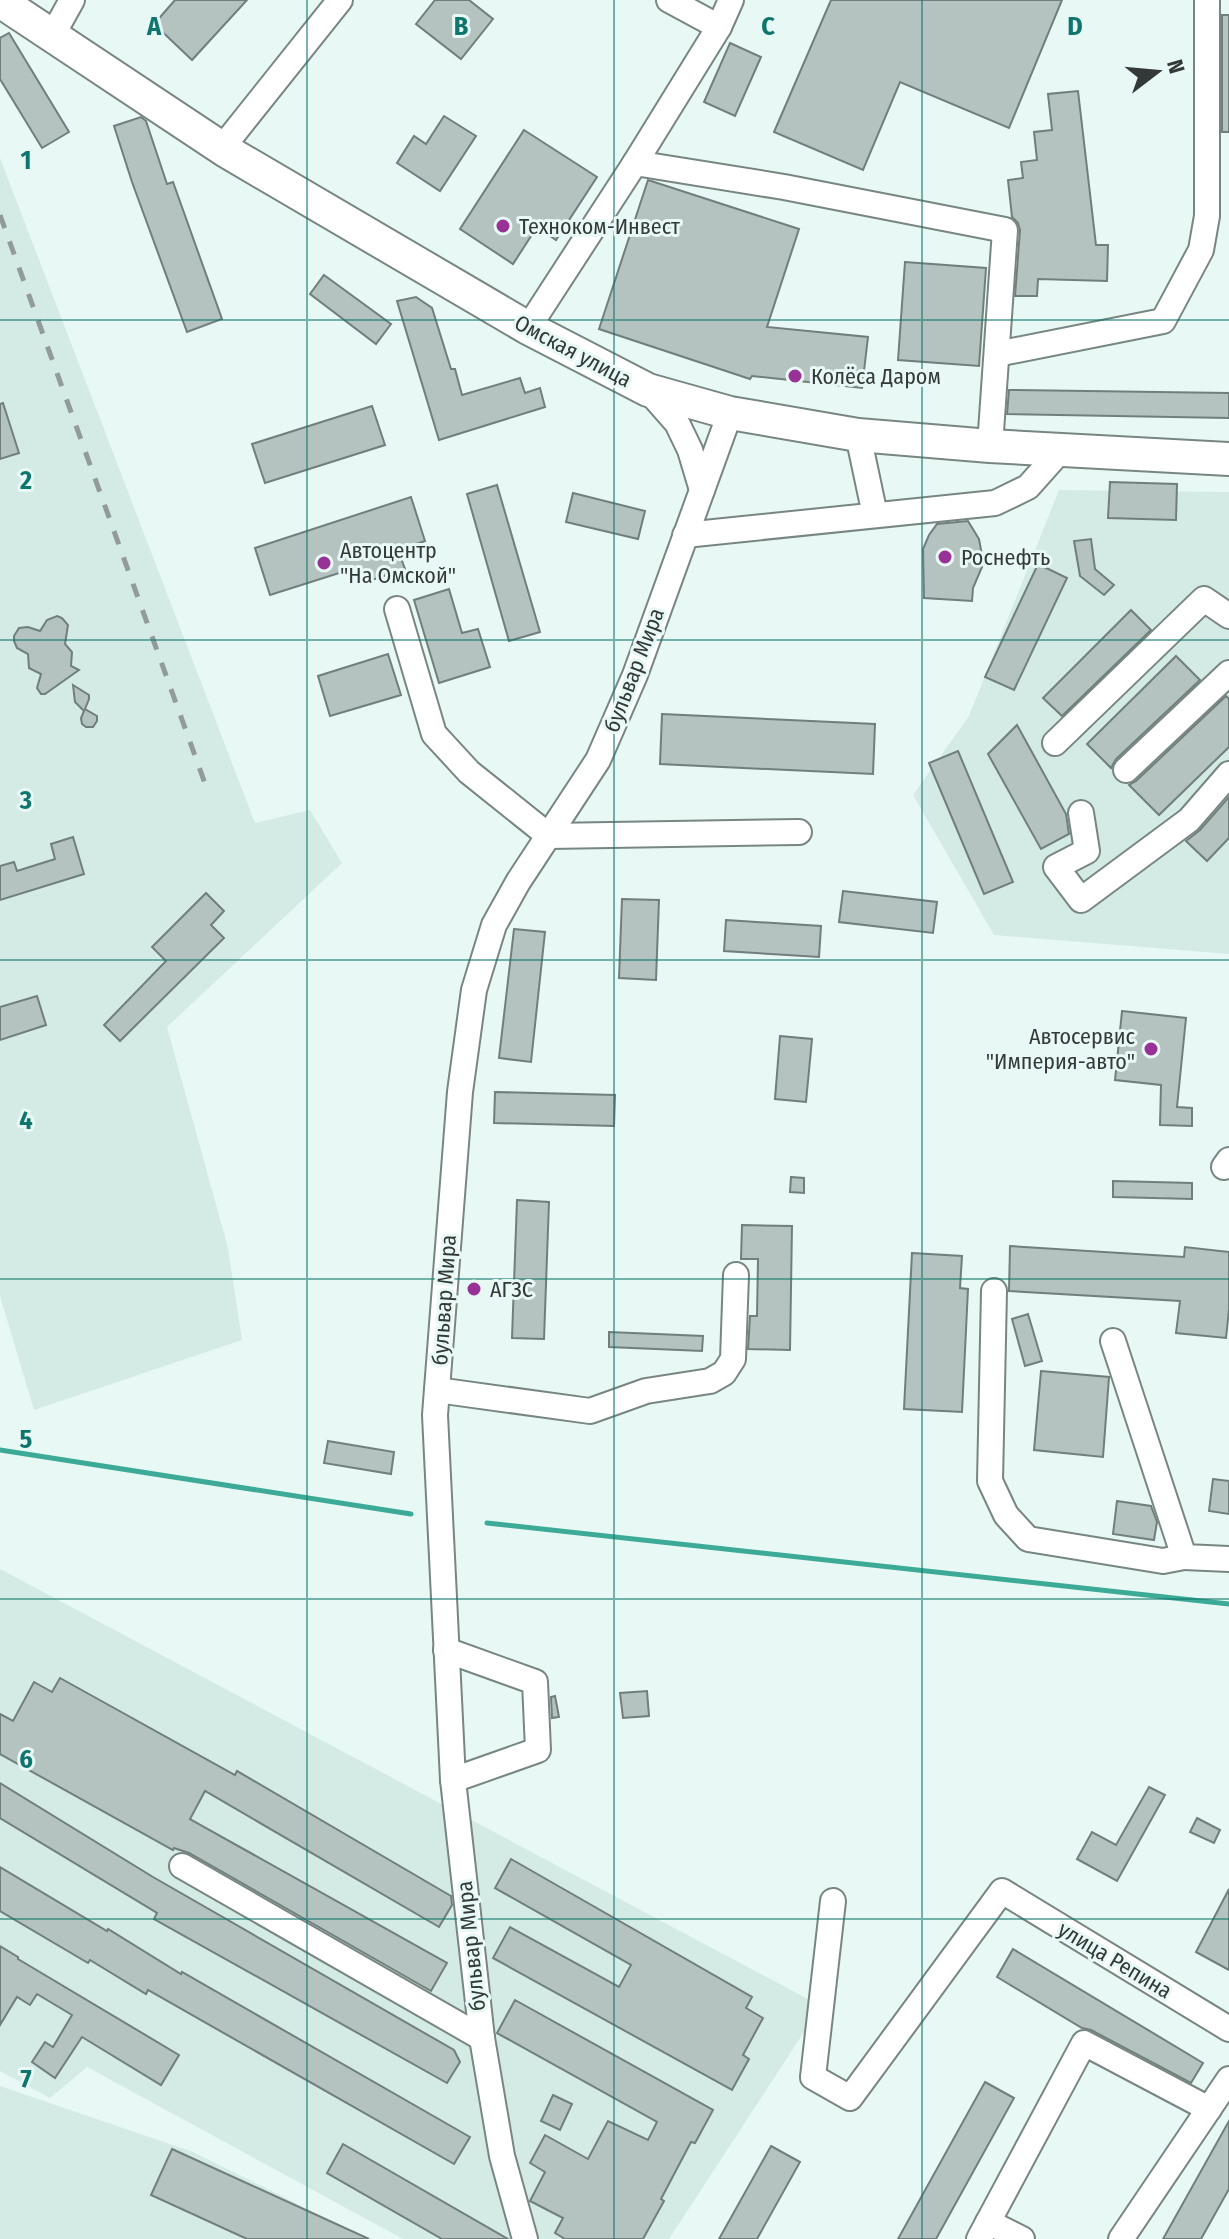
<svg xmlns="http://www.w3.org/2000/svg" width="1229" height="2239" viewBox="0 0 1229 2239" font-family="'Fira Sans Condensed',sans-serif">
<rect width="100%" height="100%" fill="#e8f8f4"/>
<!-- built -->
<g fill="#d4ebe5">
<polygon points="0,158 255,823 310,810 342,863 167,1027 228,1248 242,1340 34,1410 0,1296"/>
<polygon points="1059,490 1229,492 1229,954 994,935 913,795 969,716"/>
<polygon points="0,1569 821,2006 669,2239 403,2239 87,2067 50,2098 0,2071"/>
<polygon points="0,2086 193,2152 368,2239 0,2239"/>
</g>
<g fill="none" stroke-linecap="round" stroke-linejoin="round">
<!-- stream -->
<g stroke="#3caa96" stroke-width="5">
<polyline points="0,1450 411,1514"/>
<polyline points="487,1523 1229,1604"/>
</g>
</g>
<!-- building -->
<g fill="#b4c3bf" stroke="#717f7c" stroke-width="2">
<polygon points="175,0 247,0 192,60 154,24"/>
<polygon points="435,0 469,0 493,19 461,59 416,24"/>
<polygon points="831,0 1062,0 1009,128 900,82 863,170 774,132"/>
<rect x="1222" y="15" width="7" height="117"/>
<polygon points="9,33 69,132 42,148 0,79 0,38"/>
<polygon points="730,43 761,57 735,116 704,102"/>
<polygon points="1078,91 1096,245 1108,245 1107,281 1038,279 1037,296 1015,296 1020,230 1018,223 1012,217 1008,180 1023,178 1021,162 1037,160 1034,132 1052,130 1048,94"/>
<polygon points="444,116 476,136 440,191 397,163 414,136 426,144"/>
<polygon points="141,117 146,121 167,184 173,182 222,319 187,332 132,182 114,126"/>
<polygon points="524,130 597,177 556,240 537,227 513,264 460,229"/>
<polygon points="648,180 799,229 767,327 868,337 862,388 752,376 750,379 599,329"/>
<polygon points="905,262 986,268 979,366 898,360"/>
<polygon points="324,275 391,324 376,344 310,294"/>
<polygon points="416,297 432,308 451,369 455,369 462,395 520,378 525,393 540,388 545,407 439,440 397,301"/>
<polygon points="1009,390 1229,393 1229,418 1007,414"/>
<polygon points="3,403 19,453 0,459 0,404"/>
<polygon points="372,406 385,445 265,483 252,444"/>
<polygon points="1110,482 1177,484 1176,520 1108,518"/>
<polygon points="497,485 540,632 509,641 467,494"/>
<polygon points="573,493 645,511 638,539 566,522"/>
<polygon points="411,497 425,541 398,550 405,569 363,583 358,567 270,595 255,548"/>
<polygon points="968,521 979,539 982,555 982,567 973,588 972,601 924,598 923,549 929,535 937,524"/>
<polygon points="1091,539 1095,569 1114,585 1104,595 1080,576 1074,541"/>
<polygon points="1038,564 1067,578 1014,690 985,677"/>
<polygon points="449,589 462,633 478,629 490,667 439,683 414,600"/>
<polygon points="1131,610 1151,630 1062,716 1043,698"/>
<polygon points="57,616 62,618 68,625 65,644 72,652 71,666 79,670 45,694 41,694 37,688 41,674 29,668 28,654 17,648 14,641 14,636 19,628 28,627 40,631 47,620"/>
<polygon points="388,654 401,695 330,716 318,676"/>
<polygon points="1176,656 1200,680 1116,759 1111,768 1087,744"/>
<polygon points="73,685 89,695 89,699 85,709 97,716 97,721 93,727 86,727 82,724 81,718 84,711 75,702"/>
<polygon points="1226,696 1229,699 1229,747 1159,815 1129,785 1136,781"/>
<polygon points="662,714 875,724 873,774 660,764"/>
<polygon points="1017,725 1066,814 1069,834 1041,849 988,754"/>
<polygon points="958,751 1013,882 984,894 929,763"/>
<polygon points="1229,797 1229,838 1207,861 1186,841 1200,830"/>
<polygon points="73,837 84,874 0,900 0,866 14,862 17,871 55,859 51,844"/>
<polygon points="843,891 937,902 933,933 839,922"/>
<polygon points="206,893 224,911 211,925 224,938 120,1041 104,1025 166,961 152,947"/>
<polygon points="622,899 659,900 656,980 619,978"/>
<polygon points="726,920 821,926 819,957 724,951"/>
<polygon points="514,929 545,932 531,1062 499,1058"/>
<polygon points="37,996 46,1025 0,1040 0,1007"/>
<polygon points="1122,1011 1186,1018 1177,1107 1192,1108 1192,1126 1160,1125 1161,1085 1115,1080"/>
<polygon points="780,1036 812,1039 806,1102 775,1099"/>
<polygon points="495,1092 615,1095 614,1126 494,1123"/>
<polygon points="791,1177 804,1178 804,1193 790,1192"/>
<polygon points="1113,1181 1192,1183 1192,1199 1113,1197"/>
<polygon points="517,1200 549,1202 544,1339 512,1338"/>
<polygon points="742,1225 792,1226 790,1350 748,1349 750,1316 757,1316 758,1259 741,1259"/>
<polygon points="1010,1246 1184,1257 1185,1247 1229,1252 1229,1309 1226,1338 1176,1333 1180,1301 1009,1291"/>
<polygon points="912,1253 962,1256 960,1288 968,1289 962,1412 904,1409"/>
<polygon points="1028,1314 1042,1361 1025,1366 1012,1319"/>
<polygon points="609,1332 703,1336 702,1351 609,1347"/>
<polygon points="1041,1371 1109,1377 1103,1457 1034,1450"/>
<polygon points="328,1441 394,1452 391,1474 324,1463"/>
<polygon points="1213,1479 1229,1481 1229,1514 1209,1511"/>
<polygon points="1117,1501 1151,1506 1157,1522 1154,1540 1113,1534"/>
<polygon points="60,1678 235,1775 237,1771 451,1896 452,1905 439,1927 205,1791 190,1819 447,1963 431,1991 189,1853 174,1848 173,1850 0,1754 0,1714 13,1721 34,1682 52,1692"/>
<polygon points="647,1691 649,1716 623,1718 620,1693"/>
<polygon points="555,1696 559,1717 552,1718 551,1697"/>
<polygon points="0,1783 153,1877 454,2050 460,2062 447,2083 154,1919 157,1913 0,1818"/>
<polygon points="1149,1787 1165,1795 1117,1881 1077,1859 1092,1832 1116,1845"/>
<polygon points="1197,1818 1220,1830 1214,1843 1190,1832"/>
<polygon points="511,1859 752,1997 746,2008 763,2018 743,2055 749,2059 732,2090 493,1958 510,1927 619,1987 631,1965 495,1888"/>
<polygon points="0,1867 107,1931 108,1929 181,1974 182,1972 470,2137 454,2164 148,1990 146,1994 90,1960 88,1963 0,1911"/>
<polygon points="1229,1889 1229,1970 1196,1952"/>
<polygon points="0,1946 18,1957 18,1959 179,2055 161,2085 82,2037 55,2078 32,2062 45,2042 53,2047 72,2015 37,1994 30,2005 17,1997 0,2025"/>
<polygon points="1013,1949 1203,2063 1191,2083 1091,2030 1082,2028 997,1977"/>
<polygon points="515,2000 713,2110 695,2143 691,2142 661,2199 664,2201 643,2239 565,2239 555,2233 563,2218 530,2201 545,2172 530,2163 545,2135 588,2159 608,2121 648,2140 657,2122 497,2033"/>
<polygon points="985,2082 1014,2098 936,2239 898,2239"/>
<polygon points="553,2095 572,2104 560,2130 541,2121"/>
<polygon points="1229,2121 1229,2189 1201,2239 1163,2239"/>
<polygon points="343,2144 508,2239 442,2239 327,2173"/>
<polygon points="771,2146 800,2162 757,2239 719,2239"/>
<polygon points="172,2149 369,2239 247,2239 151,2195"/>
</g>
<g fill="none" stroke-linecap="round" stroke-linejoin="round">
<!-- minor casing -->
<g stroke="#788682" stroke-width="28">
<g id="minor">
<polyline points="719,27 731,0"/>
<polyline points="52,36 72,0"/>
<polyline points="222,148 340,0"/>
<polyline points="635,163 719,27 669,0"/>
<polyline points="528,328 635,163 784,187 1005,230 990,446"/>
<polyline points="997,354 1163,321 1201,250 1207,216 1207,0"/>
<polyline points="648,390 677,423 690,450 702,490"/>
<polyline points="858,435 875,515"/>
<polyline points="685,535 995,503 1028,487 1060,451"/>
<polyline points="397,609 434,734 469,772 549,836 799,832"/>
<polyline points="1055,743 1204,599 1229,616"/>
<polyline points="1126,770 1229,673"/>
<polyline points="1081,813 1087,851 1056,867 1081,900 1189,820 1229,774"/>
<polyline points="1224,1167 1229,1160"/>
<polyline points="994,1291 990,1481 1006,1515 1028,1539 1163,1561 1184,1557"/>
<polyline points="1113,1341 1184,1557 1229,1559"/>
<polyline points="437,1390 590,1411 646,1391 710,1381 724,1373 733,1359 736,1275"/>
<polyline points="446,1650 535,1682 538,1750 453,1780"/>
<polyline points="182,1866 482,2038"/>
<polyline points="833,1901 813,2077 850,2098 1002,1891 1229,2029"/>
<polyline points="988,2222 1022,2239"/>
<polyline points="525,2239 502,2156 482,2038 453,1780 435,1415 460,1092 474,990 494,925 518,882 598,760 635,675 730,413"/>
<polyline points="979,2239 1084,2043 1209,2109"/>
<polyline points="1121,2239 1229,2079"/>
</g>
</g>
<!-- major casing -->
<g stroke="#788682" stroke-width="36">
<polyline id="major" points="0,1 226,151 528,328 648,390 730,413 858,435 990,446 1229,459"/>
</g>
<!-- minor -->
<use href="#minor" stroke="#fff" stroke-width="24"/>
<!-- major -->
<use href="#major" stroke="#fff" stroke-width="32"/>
<!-- rail -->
<polyline stroke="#919c9a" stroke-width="5" stroke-dasharray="14 14" stroke-linecap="butt" points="0,215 207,789"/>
</g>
<!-- grid -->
<path fill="none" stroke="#0f766e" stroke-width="2" stroke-opacity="0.55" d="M307 0V2239M614 0V2239M922 0V2239M0 320H1229M0 640H1229M0 960H1229M0 1279H1229M0 1599H1229M0 1919H1229"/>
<!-- markers -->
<g fill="#983297" stroke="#e8f8f4" stroke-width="3">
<circle cx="503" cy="226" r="8"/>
<circle cx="795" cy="376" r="8"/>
<circle cx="945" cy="557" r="8"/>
<circle cx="324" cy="563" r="8"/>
<circle cx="1151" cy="1049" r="8"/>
<circle cx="474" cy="1289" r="8"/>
</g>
<g text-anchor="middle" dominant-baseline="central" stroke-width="6" stroke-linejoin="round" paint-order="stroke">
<!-- poi labels -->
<g font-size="22" fill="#333938" stroke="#e8f8f4" text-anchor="start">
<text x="519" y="226">Техноком-Инвест</text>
<text x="811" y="376">Колёса Даром</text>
<text x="340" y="550">Автоцентр<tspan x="340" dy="25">"На Омской"</tspan></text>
<text x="961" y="557">Роснефть</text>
<text x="1135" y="1036" text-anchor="end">Автосервис<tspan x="1135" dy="25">"Империя-авто"</tspan></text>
<text x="490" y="1289">АГЗС</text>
</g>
<!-- street labels -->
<g font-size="22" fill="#333938" stroke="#e8f8f4">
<text transform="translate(573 351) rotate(28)">Омская улица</text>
<text transform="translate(634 670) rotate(-69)">бульвар Мира</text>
<text transform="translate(444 1300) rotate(-86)">бульвар Мира</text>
<text transform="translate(471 1946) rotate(-96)">бульвар Мира</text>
<text transform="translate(1115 1960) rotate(31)">улица Репина</text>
</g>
</g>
<g font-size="26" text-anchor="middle" font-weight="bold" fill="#0f766e" stroke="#e8f8f4" stroke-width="6" stroke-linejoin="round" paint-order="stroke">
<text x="154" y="35">A</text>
<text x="461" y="35">B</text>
<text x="768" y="35">C</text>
<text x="1075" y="35">D</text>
<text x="26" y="169">1</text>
<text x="26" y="489">2</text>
<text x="26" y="809">3</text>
<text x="26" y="1129">4</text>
<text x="26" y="1448">5</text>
<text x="26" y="1768">6</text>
<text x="26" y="2088">7</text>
</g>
<!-- north arrow -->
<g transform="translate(1157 72) rotate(74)" stroke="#e8f8f4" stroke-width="6" paint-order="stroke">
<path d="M0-6L14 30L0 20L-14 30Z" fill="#333938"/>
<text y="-12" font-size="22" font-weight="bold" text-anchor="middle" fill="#333938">N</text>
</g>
</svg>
